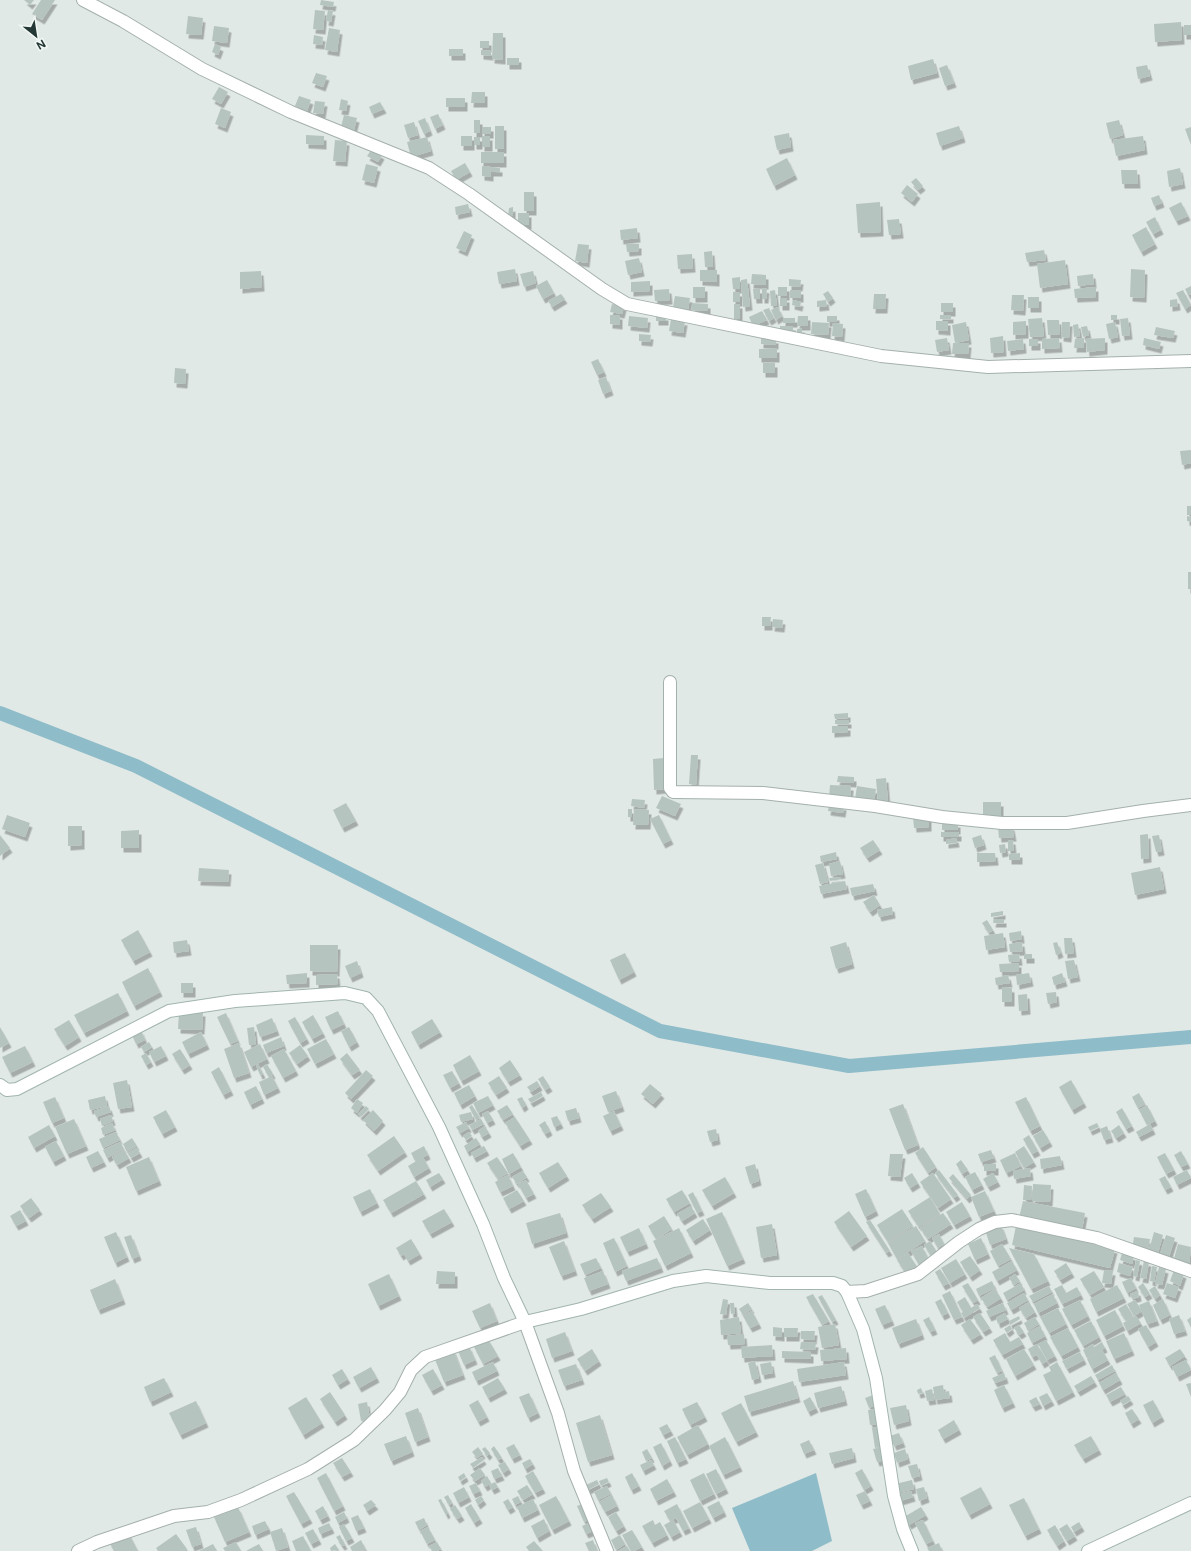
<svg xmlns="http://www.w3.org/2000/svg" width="1191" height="1551" viewBox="0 0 1191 1551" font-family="'Public Sans',sans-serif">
<defs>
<filter id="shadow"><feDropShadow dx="2.5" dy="4.5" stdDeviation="0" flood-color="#0004"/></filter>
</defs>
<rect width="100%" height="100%" fill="#e1e9e6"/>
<!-- water -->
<polygon fill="#8fbcc9" points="816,1473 832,1541 812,1551 750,1551 732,1508"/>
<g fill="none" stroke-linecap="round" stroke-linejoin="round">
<!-- canal -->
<polyline stroke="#8fbcc9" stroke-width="14" points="0,713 136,766 660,1031 849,1066 1191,1037"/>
</g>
<!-- building -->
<g fill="#b6c4bf" filter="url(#shadow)">
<polygon points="24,0 34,0 30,5"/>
<polygon points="41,0 55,0 42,20 32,14"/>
<polygon points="321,0 334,2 333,7 320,5"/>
<polygon points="315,10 325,11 323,30 313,29"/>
<polygon points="328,10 333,11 331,22 326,21"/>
<polygon points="188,16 203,18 201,35 186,34"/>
<polygon points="1181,22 1182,40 1155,42 1154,24"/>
<rect x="1184" y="25" width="7" height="10"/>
<polygon points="214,26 229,28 227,43 212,41"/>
<polygon points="329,28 340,30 337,52 325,50"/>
<polygon points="493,33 503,33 503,60 492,59"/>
<polygon points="314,35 323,37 322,45 313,44"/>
<rect x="480" y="41" width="9" height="7"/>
<polygon points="215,44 221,47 218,55 212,52"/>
<rect x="449" y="49" width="14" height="7"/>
<polygon points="481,50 491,51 491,56 481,55"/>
<rect x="507" y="58" width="12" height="7"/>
<polygon points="933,59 937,73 911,80 908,66"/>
<polygon points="947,65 954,83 945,86 939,68"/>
<polygon points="1147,65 1150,76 1138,79 1136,67"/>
<polygon points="316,73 327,76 323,87 312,83"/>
<polygon points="219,87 228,92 221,104 212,99"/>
<polygon points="472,92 485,92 485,103 471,103"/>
<polygon points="299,96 311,100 307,111 295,106"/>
<rect x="446" y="98" width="19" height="9"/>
<polygon points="341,99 348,101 346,111 339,110"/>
<polygon points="315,101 325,102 323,114 313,113"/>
<polygon points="380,102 384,109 372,114 369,107"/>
<polygon points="221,108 231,112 225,128 215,124"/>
<polygon points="438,114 443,125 435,129 430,117"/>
<polygon points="344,115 357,118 354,130 341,127"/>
<polygon points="425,118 430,131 424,134 418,121"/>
<rect x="474" y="120" width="6" height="13"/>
<polygon points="1119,120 1123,135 1110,139 1106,123"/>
<polygon points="414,122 418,135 408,138 404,125"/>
<rect x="495" y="126" width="9" height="23"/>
<polygon points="959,126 963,138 940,146 936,133"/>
<rect x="482" y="127" width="9" height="7"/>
<polygon points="1191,127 1191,145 1185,129"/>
<polygon points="789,133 791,147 777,150 774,136"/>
<polygon points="306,135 324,136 324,145 306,144"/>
<rect x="461" y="136" width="11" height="10"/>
<rect x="482" y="136" width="8" height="11"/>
<polygon points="1143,136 1145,150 1116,156 1113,140"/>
<polygon points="427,137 431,151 411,157 407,142"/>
<rect x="474" y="137" width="6" height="8"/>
<polygon points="335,140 347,141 345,162 333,161"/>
<polygon points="372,149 382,155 378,162 367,156"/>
<rect x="481" y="152" width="23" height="11"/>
<polygon points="787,158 795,175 774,186 766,169"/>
<polygon points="465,163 470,172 456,180 451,171"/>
<polygon points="366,164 378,167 374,183 362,180"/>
<polygon points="482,166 500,168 500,172 491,172 491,177 482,176"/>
<polygon points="1180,168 1183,184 1169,187 1167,171"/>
<polygon points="1121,170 1137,170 1138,184 1122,184"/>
<polygon points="916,178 923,186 918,190 911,182"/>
<polygon points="907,185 918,194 912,202 901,193"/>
<rect x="524" y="192" width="10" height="19"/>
<polygon points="1159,195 1162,203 1154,206 1151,198"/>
<polygon points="880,202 881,232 858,233 856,204"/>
<polygon points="1181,202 1188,216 1176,221 1169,208"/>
<polygon points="468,204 470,212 456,215 455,207"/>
<polygon points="513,207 513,216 508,216 509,208"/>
<rect x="518" y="213" width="11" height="12"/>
<polygon points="1155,217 1161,230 1153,234 1146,222"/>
<polygon points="899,219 901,234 889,235 887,220"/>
<polygon points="1146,227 1155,244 1141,252 1132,235"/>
<polygon points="637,228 638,238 621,240 620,230"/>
<polygon points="464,231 472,235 465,252 456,248"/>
<polygon points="578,244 589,245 587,263 575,261"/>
<polygon points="626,244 639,244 639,251 627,252"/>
<polygon points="1044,250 1046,260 1027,262 1025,253"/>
<polygon points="712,251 713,267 705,267 704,252"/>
<polygon points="692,254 693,268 678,269 677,255"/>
<polygon points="639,258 642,272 628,275 625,261"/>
<polygon points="1065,260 1068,284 1040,288 1037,264"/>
<polygon points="515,269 517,281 499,284 497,272"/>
<polygon points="1131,269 1145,270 1144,298 1130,297"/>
<polygon points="700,270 717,270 717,282 700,281"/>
<polygon points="261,271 262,287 240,289 240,272"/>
<polygon points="533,271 536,283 524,287 520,274"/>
<polygon points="752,274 766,275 766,285 751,284"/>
<polygon points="1093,274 1094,284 1078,286 1077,276"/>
<polygon points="740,277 740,289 733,289 732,278"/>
<polygon points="747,279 750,306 743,307 741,280"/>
<polygon points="789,279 801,280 800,287 789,286"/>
<polygon points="547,280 554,293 543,299 536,286"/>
<polygon points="650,281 650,291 631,292 631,282"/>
<polygon points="1191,286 1191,294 1188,295 1185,289"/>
<rect x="693" y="287" width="12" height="11"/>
<rect x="778" y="287" width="9" height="9"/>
<polygon points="1096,287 1096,297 1075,298 1074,289"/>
<polygon points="762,288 767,289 766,299 762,299"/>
<polygon points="669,289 670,300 655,301 654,290"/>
<polygon points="753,289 760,289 760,299 754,299"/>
<polygon points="775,290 777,306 771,306 770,291"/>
<rect x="790" y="290" width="11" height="8"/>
<polygon points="1183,290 1191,305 1185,309 1176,293"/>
<polygon points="828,291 833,298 828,302 823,294"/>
<rect x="733" y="292" width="7" height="10"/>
<polygon points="561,294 565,299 552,307 548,301"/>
<polygon points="874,294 886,294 885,309 873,309"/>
<polygon points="1012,295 1024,295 1023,311 1011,310"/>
<polygon points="675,296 690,298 688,310 673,307"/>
<rect x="1028" y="297" width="11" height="11"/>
<rect x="780" y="298" width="7" height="8"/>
<polygon points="1177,299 1178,306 1170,307 1170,300"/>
<polygon points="793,300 801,302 800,307 792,305"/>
<polygon points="826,300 827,306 817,307 817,301"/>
<polygon points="692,303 708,304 708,311 692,310"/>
<rect x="941" y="303" width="12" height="9"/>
<polygon points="612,304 624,306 622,314 610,312"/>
<rect x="734" y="304" width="6" height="15"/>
<polygon points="778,307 782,316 776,320 771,310"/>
<polygon points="769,308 774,318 769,321 763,310"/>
<polygon points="762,311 767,320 753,326 749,317"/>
<polygon points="610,315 620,315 620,325 610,324"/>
<rect x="940" y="315" width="11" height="4"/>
<rect x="1111" y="315" width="6" height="5"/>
<polygon points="629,316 648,318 647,328 628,326"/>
<rect x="656" y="316" width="10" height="5"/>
<polygon points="798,316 808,316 808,326 797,326"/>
<rect x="827" y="316" width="10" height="6"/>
<rect x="783" y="318" width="12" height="5"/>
<polygon points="1042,318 1044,336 1030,337 1028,319"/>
<polygon points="1128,318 1130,335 1122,336 1120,319"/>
<polygon points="671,319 685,321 683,333 669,331"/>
<polygon points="1047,320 1059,320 1060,334 1048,335"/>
<polygon points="936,321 948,321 948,331 936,330"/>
<polygon points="1026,321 1026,334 1013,335 1013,322"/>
<polygon points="812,322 829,323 828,335 811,334"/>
<polygon points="966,322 969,340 955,343 952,325"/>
<polygon points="1062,322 1070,322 1069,338 1061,337"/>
<polygon points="1115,322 1118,337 1109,339 1106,324"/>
<polygon points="833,323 843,324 842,337 832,336"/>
<polygon points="1078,324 1080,336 1074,337 1073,325"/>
<rect x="780" y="326" width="13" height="5"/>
<polygon points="1087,326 1089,335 1083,337 1081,327"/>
<polygon points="1156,327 1175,331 1173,338 1154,335"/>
<polygon points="802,328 802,333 797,333 797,329"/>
<polygon points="639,334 651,335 650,342 639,341"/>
<polygon points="1003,336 1004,352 991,353 990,338"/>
<polygon points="761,338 776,339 776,345 761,344"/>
<polygon points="947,338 949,350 937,352 935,340"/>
<polygon points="1059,338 1060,348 1042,349 1042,339"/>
<polygon points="1084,338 1084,348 1074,348 1075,339"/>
<polygon points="1105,338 1105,350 1087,352 1086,339"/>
<polygon points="1144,338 1161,342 1159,349 1143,345"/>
<polygon points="1023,339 1024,349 1008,351 1007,341"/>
<rect x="1029" y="339" width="9" height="7"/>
<polygon points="953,343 969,343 968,354 952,354"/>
<polygon points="777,348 777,358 759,358 759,349"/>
<polygon points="598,359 604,372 597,375 591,362"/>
<rect x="763" y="363" width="12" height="10"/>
<polygon points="175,368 186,369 185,384 174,383"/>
<polygon points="606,377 611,391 603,394 598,380"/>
<polygon points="1191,450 1191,463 1182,465 1180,451"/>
<rect x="1187" y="506" width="4" height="9"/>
<polygon points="1187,516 1191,517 1191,522 1187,521"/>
<rect x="1188" y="572" width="3" height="17"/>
<polygon points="762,617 771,617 770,626 762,626"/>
<polygon points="773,619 783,620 782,628 772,627"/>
<polygon points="848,713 848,718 835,719 834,714"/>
<rect x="835" y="720" width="14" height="4"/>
<polygon points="832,726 848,726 848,732 832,733"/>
<polygon points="691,755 698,755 696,785 689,784"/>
<polygon points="664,758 665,789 654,790 653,759"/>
<polygon points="838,776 854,777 854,783 837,782"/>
<polygon points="886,778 888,803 878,804 876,779"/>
<polygon points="830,785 851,786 850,799 829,798"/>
<polygon points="857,786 876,789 874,802 855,799"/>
<polygon points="662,796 681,804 675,816 656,808"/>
<polygon points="632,799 645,800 644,808 631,806"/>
<polygon points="983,802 1001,802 1001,817 983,818"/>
<polygon points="346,803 356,821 342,828 333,810"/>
<polygon points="829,804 844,806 843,813 828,811"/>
<rect x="628" y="809" width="4" height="8"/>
<polygon points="634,809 649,810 648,825 633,825"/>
<polygon points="7,815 30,823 25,837 2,829"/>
<polygon points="659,815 671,840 663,844 650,819"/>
<polygon points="929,816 929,827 914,828 913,817"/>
<polygon points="958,823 958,830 942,830 942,824"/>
<polygon points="68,826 82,826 82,845 68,846"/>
<polygon points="1012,826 1014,837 999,838 998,828"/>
<polygon points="139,830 139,848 121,848 121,831"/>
<rect x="941" y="832" width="18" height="5"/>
<polygon points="1148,834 1149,858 1141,859 1140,835"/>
<polygon points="0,835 10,848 0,856"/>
<polygon points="981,835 984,845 975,848 972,838"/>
<polygon points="1159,835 1162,851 1156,852 1152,836"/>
<polygon points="956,838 957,843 946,844 946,840"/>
<polygon points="873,840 880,850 867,858 860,848"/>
<polygon points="1008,840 1013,840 1014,851 1008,851"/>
<polygon points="1005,844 1006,852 1000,853 999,845"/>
<polygon points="836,852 837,859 821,862 820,856"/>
<polygon points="977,853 995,853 996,861 977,862"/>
<polygon points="1020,853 1020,860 1009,860 1009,854"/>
<polygon points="840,861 843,874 831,876 829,864"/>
<polygon points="823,863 828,882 820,884 815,865"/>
<polygon points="1160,867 1164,889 1135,895 1131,873"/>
<polygon points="199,868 229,870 228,882 198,881"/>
<polygon points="841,877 841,879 830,881 829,878"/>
<polygon points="845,881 847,889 821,894 819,886"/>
<polygon points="873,884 875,891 852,896 850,888"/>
<polygon points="874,895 880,905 870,912 863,902"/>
<polygon points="892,907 893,914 879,917 877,910"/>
<polygon points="1003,911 1003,915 991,917 991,913"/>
<polygon points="994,919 1004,919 1004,923 993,923"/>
<polygon points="987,920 993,930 989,933 982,923"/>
<polygon points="138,930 150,952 133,961 121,940"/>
<polygon points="1021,931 1022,939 1010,941 1009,933"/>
<polygon points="1003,933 1005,947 986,950 984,936"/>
<polygon points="1064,938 1072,938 1074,953 1065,954"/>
<polygon points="187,940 189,951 174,953 173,942"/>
<polygon points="846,942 852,964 836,969 830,947"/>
<polygon points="1022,942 1023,951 1010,952 1009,944"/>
<polygon points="1057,942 1061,953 1056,955 1053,943"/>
<polygon points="310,945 338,945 337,972 310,971"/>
<polygon points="625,953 634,972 619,980 610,960"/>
<polygon points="1019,954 1020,961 1009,962 1008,955"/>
<rect x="1024" y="954" width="8" height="5"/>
<polygon points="1074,960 1078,977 1068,979 1065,961"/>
<polygon points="357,961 361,973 350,978 345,966"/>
<polygon points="1019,963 1019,971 1000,972 999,964"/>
<polygon points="148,968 160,992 134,1006 122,982"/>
<polygon points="307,973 307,983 287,984 286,975"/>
<polygon points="1029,973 1031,982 1017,985 1016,975"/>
<polygon points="1062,973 1065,982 1054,985 1052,977"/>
<polygon points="337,974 338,984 316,985 316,975"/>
<polygon points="1008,975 1010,983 996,985 995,978"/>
<rect x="181" y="983" width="12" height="10"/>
<polygon points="1002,987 1012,988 1012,1002 1002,1002"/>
<polygon points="1056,992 1057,1002 1048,1004 1046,993"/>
<polygon points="118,993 127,1011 84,1033 74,1015"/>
<polygon points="1027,994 1028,1010 1019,1011 1018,995"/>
<polygon points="179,1011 203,1012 202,1030 178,1029"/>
<polygon points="338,1011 344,1024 331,1030 325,1017"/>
<polygon points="226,1013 238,1041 230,1044 217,1017"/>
<polygon points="313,1015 323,1033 312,1039 302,1022"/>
<polygon points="295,1017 307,1039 300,1043 288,1021"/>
<polygon points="272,1018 277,1031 260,1037 256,1025"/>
<polygon points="432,1019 440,1032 418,1045 411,1032"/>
<polygon points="69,1020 79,1037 65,1046 54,1029"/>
<polygon points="0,1027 9,1043 0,1048"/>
<polygon points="254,1027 256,1045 249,1045 247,1028"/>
<polygon points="349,1027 357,1042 349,1047 341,1031"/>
<polygon points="141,1030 145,1040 136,1044 132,1035"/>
<polygon points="201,1032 207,1045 188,1054 182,1042"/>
<polygon points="281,1037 284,1046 266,1053 263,1045"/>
<polygon points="326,1039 334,1054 315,1064 307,1049"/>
<polygon points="149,1042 152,1047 144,1052 141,1047"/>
<polygon points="239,1043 249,1073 234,1078 224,1049"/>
<polygon points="260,1044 267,1059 251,1067 244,1052"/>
<polygon points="300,1045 308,1056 297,1064 289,1053"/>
<polygon points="25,1046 33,1062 10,1073 2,1057"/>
<polygon points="161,1046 166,1056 154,1062 149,1052"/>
<polygon points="180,1049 190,1065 182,1070 172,1054"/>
<polygon points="284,1049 296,1071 283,1078 271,1056"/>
<polygon points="146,1053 151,1062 146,1065 141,1056"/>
<polygon points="347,1053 360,1070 352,1075 340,1059"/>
<polygon points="470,1055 479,1071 461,1081 453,1065"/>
<polygon points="510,1060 520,1075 508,1082 499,1068"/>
<polygon points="258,1064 263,1074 260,1075 256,1065"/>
<polygon points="267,1064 273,1074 269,1077 263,1067"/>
<polygon points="219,1067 231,1091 223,1095 211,1072"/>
<polygon points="366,1070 373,1076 351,1099 345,1093"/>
<polygon points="452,1071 459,1083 450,1088 443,1075"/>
<polygon points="272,1076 278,1088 264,1095 259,1082"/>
<polygon points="499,1076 507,1088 496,1095 488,1083"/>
<polygon points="543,1076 550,1087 545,1090 538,1079"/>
<polygon points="127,1080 132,1107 118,1109 113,1083"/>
<polygon points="1071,1080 1084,1103 1072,1110 1059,1087"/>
<polygon points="537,1081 540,1086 531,1092 527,1087"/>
<polygon points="650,1084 662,1094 653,1104 641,1094"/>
<polygon points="469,1085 475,1096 460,1105 454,1093"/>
<polygon points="256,1086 262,1099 250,1105 244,1092"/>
<polygon points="616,1091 622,1107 608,1112 602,1096"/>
<polygon points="541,1092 543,1096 531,1103 528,1099"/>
<polygon points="1139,1093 1145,1104 1138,1108 1132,1097"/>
<polygon points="105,1096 107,1106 90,1110 88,1100"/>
<polygon points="488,1096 493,1105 478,1113 473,1103"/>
<polygon points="55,1097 64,1118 52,1123 43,1102"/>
<polygon points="522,1097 526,1105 522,1108 517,1099"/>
<polygon points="1026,1097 1040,1126 1030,1131 1015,1102"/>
<polygon points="357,1099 363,1103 357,1113 351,1108"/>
<polygon points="903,1104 918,1145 905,1150 889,1109"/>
<polygon points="472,1105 480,1118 476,1120 469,1107"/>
<polygon points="507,1105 513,1114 503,1120 497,1111"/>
<polygon points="1147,1105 1155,1121 1147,1125 1139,1110"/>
<polygon points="109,1106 111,1112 96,1117 94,1111"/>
<polygon points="366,1106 369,1109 361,1117 358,1114"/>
<polygon points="576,1108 579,1118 568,1121 565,1111"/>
<polygon points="1122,1108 1132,1126 1126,1129 1116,1112"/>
<polygon points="166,1110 175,1127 162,1134 153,1117"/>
<polygon points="373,1110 383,1121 374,1131 363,1120"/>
<polygon points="488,1111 493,1120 487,1123 482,1114"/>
<polygon points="614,1111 621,1126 610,1131 603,1116"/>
<polygon points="471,1112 473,1119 461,1122 459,1115"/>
<polygon points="111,1115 113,1121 102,1126 100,1119"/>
<polygon points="557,1116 561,1124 554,1127 551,1118"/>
<polygon points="515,1117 530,1140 520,1146 505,1123"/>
<polygon points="74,1119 86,1146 67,1154 55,1127"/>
<polygon points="481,1119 484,1124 472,1130 469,1125"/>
<polygon points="545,1121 550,1131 545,1134 539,1125"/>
<polygon points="466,1122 469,1128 460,1133 456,1127"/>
<polygon points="112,1123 115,1130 103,1135 101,1128"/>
<polygon points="1097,1123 1099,1127 1090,1131 1088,1127"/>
<polygon points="1150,1124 1153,1130 1139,1137 1136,1132"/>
<polygon points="49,1125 55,1136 34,1148 28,1137"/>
<polygon points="1119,1125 1124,1133 1116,1138 1111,1131"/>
<polygon points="485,1126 489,1133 482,1137 478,1131"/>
<polygon points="1107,1126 1111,1138 1104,1140 1100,1129"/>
<polygon points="716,1129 718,1140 710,1142 707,1131"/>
<polygon points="1043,1130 1050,1142 1040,1148 1033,1136"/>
<polygon points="116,1132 120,1140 103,1148 99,1139"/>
<polygon points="469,1132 472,1136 466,1140 463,1136"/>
<polygon points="1029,1135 1038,1151 1032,1154 1023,1139"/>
<polygon points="394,1136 405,1152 378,1171 367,1155"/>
<polygon points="132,1138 137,1146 127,1152 123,1144"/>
<polygon points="476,1138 480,1144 467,1152 464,1146"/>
<polygon points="56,1141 64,1156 53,1162 45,1147"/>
<polygon points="120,1142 124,1149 107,1158 103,1150"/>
<polygon points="424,1146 428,1155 415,1161 411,1153"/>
<polygon points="484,1146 487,1151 474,1158 471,1153"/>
<polygon points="1024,1146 1034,1162 1024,1168 1015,1152"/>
<polygon points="923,1147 936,1167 928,1173 915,1153"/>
<polygon points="137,1148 140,1153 131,1158 128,1153"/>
<polygon points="124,1150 129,1158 117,1165 112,1157"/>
<polygon points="991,1150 994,1158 981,1162 978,1154"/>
<polygon points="98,1151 104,1162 91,1168 86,1157"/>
<polygon points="1181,1151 1188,1164 1181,1167 1174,1155"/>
<polygon points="513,1153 521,1167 509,1174 502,1159"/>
<polygon points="1015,1153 1021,1166 1006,1173 1000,1160"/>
<polygon points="1165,1153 1174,1170 1166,1174 1157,1157"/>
<polygon points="890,1154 903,1154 900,1177 888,1176"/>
<polygon points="1060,1156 1062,1165 1041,1169 1040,1159"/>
<polygon points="149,1157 159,1181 136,1191 126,1167"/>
<polygon points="423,1157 429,1168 414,1177 408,1166"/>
<polygon points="497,1157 508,1173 498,1179 487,1163"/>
<polygon points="961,1160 968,1170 962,1174 956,1164"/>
<polygon points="558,1162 567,1176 548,1188 539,1173"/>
<polygon points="755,1164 759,1181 750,1184 745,1167"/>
<rect x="984" y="1164" width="12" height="7"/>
<polygon points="1030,1168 1031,1176 1014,1179 1013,1171"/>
<polygon points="939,1170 958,1195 954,1198 935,1173"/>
<polygon points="1187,1170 1191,1178 1177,1185 1173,1177"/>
<polygon points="523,1171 527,1177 517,1184 512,1177"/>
<polygon points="975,1172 982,1185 972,1190 965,1177"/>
<polygon points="439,1173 443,1179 430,1187 426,1180"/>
<polygon points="912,1173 918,1183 910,1188 904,1178"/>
<polygon points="933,1173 951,1199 938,1208 920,1182"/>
<polygon points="993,1173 998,1182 988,1187 983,1179"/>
<polygon points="953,1174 971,1195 967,1199 949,1178"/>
<polygon points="508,1175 513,1186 500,1192 495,1182"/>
<polygon points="1165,1176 1171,1187 1165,1190 1159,1179"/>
<polygon points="725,1177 734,1193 712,1206 702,1190"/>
<polygon points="526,1180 534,1194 526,1198 518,1184"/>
<polygon points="416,1181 424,1194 391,1213 383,1200"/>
<polygon points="1033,1184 1051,1185 1050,1202 1032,1201"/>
<polygon points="1024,1185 1032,1186 1031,1200 1023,1200"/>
<polygon points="370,1189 377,1203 360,1212 353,1197"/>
<polygon points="866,1189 876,1211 865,1217 855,1194"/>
<polygon points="517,1190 524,1201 509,1209 503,1198"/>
<polygon points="682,1190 690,1203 674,1212 666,1199"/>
<polygon points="985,1191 994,1211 979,1217 971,1197"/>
<polygon points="693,1192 702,1211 697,1213 688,1195"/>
<polygon points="601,1193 611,1207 592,1219 582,1205"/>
<polygon points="930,1197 940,1214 919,1227 908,1211"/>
<polygon points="31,1198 40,1210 29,1218 20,1206"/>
<polygon points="1023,1201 1085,1213 1082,1230 1019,1218"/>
<polygon points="962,1202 970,1216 954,1225 946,1212"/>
<polygon points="691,1206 695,1213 682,1221 677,1214"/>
<polygon points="444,1209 452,1222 430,1234 422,1221"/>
<polygon points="902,1209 913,1226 888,1242 877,1225"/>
<polygon points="20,1210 26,1221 16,1226 10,1216"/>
<polygon points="849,1211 867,1236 851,1247 834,1222"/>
<polygon points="722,1212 743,1259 727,1266 706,1219"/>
<polygon points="560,1213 566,1233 532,1244 526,1223"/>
<polygon points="943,1213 951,1224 928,1239 920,1228"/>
<polygon points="664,1216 672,1229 656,1239 648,1226"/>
<polygon points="703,1219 710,1230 693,1241 686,1230"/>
<polygon points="870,1220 890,1251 886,1253 866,1222"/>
<polygon points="772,1224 777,1255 761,1258 756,1227"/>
<polygon points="1001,1225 1006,1239 990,1245 985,1230"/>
<polygon points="916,1226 925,1241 897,1259 888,1243"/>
<polygon points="1016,1226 1115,1249 1110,1268 1012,1245"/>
<polygon points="639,1228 646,1244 627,1252 620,1237"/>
<polygon points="679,1228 691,1253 665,1266 653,1241"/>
<polygon points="116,1232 127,1257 115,1263 104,1237"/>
<polygon points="1154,1232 1163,1235 1158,1253 1149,1250"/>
<polygon points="939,1234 944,1244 938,1248 932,1238"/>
<polygon points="131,1235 139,1256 132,1259 124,1237"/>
<polygon points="1166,1235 1175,1238 1168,1260 1159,1257"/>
<polygon points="1134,1237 1150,1239 1148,1252 1132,1249"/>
<polygon points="614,1238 627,1266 615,1272 603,1243"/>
<polygon points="981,1238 988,1254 975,1260 968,1244"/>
<polygon points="411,1239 420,1254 408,1261 404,1254 401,1256 396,1248"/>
<polygon points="564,1241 575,1271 561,1276 549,1247"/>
<polygon points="930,1241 937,1252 931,1256 924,1245"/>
<polygon points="1002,1244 1011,1259 998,1266 990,1251"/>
<polygon points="1178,1244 1191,1247 1189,1266 1173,1262"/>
<polygon points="922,1246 929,1260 919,1265 911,1251"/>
<polygon points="1009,1248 1034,1254 1048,1281 1031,1289"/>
<polygon points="908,1253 918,1268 907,1275 897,1260"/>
<polygon points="1122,1253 1134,1256 1132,1264 1120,1260"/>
<polygon points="970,1256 980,1270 970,1277 960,1262"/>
<polygon points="596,1258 601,1268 585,1275 580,1264"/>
<polygon points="657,1258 661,1268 626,1281 622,1271"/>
<polygon points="956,1259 965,1274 950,1283 941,1268"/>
<polygon points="1136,1260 1140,1261 1137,1277 1133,1276"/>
<polygon points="1012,1261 1017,1270 997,1281 992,1272"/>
<polygon points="1144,1261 1149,1262 1146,1279 1140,1278"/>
<polygon points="1066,1263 1072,1273 1060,1280 1054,1271"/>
<polygon points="1119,1263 1133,1267 1130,1276 1117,1272"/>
<polygon points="1152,1266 1157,1267 1154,1282 1150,1281"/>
<polygon points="1159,1267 1166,1269 1162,1285 1155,1284"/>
<polygon points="940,1269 949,1283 943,1286 935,1272"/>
<polygon points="1104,1270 1113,1271 1111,1284 1102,1283"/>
<polygon points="1174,1270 1184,1274 1180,1286 1170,1281"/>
<polygon points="437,1271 455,1272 455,1284 436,1284"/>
<polygon points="603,1271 608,1284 589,1291 584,1278"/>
<polygon points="1094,1271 1104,1287 1090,1295 1080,1279"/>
<polygon points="389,1274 399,1296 378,1306 368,1284"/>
<polygon points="1015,1274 1020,1281 1014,1285 1009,1278"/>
<polygon points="1131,1278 1136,1288 1127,1293 1122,1282"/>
<polygon points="115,1279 123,1300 98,1310 90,1290"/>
<polygon points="992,1281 995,1288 979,1296 976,1289"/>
<polygon points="968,1283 978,1300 973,1303 962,1286"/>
<polygon points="1021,1283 1024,1290 1007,1300 1003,1293"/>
<polygon points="1143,1283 1150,1294 1145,1297 1138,1287"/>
<polygon points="1167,1283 1179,1287 1175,1298 1163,1294"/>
<polygon points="1062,1285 1066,1293 1077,1287 1081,1295 1062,1304 1054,1289"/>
<polygon points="1117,1285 1124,1298 1096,1312 1090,1299"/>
<polygon points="1049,1286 1052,1292 1033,1302 1029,1296"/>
<polygon points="1155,1286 1160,1295 1155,1299 1149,1290"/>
<polygon points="995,1289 1001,1298 987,1307 981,1298"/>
<polygon points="950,1291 962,1317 954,1320 942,1295"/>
<polygon points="1138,1291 1139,1297 1132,1299 1130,1294"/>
<polygon points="1024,1293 1028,1300 1011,1310 1007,1303"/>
<polygon points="813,1294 829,1321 822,1325 806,1297"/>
<polygon points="1053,1294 1057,1303 1038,1313 1034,1304"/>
<polygon points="822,1295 836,1320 832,1322 818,1297"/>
<polygon points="965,1297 971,1308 977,1304 980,1308 964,1318 961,1313 963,1312 957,1302"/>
<polygon points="723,1299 728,1300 726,1315 720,1314"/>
<polygon points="941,1299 948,1313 942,1316 935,1302"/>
<polygon points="1163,1299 1170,1315 1160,1320 1153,1305"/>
<polygon points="1080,1300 1088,1316 1071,1325 1062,1309"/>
<polygon points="1135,1300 1142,1311 1134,1316 1127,1304"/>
<polygon points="1149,1301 1157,1321 1147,1324 1139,1305"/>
<polygon points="1029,1302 1035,1312 1026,1318 1019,1308"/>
<polygon points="490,1303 497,1321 480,1328 472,1311"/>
<polygon points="730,1303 734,1303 735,1313 731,1314"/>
<polygon points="748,1303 752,1309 743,1315 739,1309"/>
<polygon points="1003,1303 1006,1310 989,1317 986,1311"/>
<polygon points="1126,1304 1133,1316 1126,1321 1118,1309"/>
<polygon points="885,1305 892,1321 882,1325 875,1309"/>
<polygon points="1058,1308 1066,1324 1049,1333 1040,1317"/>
<polygon points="1115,1310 1123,1326 1104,1336 1096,1320"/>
<polygon points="752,1311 759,1324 750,1328 743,1316"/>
<polygon points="980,1313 990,1328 983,1332 973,1317"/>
<polygon points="1005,1313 1008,1319 998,1324 996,1318"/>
<polygon points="1179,1315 1185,1331 1174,1334 1169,1319"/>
<polygon points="1019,1316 1020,1319 1010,1325 1009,1321"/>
<polygon points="1136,1316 1141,1323 1127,1331 1123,1323"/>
<polygon points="739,1317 741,1333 721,1335 720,1320"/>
<polygon points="929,1317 935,1330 930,1332 923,1320"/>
<polygon points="1035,1317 1039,1324 1028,1331 1024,1323"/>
<polygon points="1191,1317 1191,1327 1187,1320"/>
<polygon points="916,1319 922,1335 898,1344 892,1328"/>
<polygon points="970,1319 981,1334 971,1340 961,1325"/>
<polygon points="1091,1321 1099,1337 1083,1346 1074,1330"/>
<polygon points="835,1324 839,1345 822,1348 818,1327"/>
<polygon points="1010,1325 1012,1329 1007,1333 1004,1329"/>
<polygon points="1019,1325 1024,1332 1019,1335 1014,1328"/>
<polygon points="1146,1325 1156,1342 1148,1347 1138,1329"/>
<polygon points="1040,1326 1045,1336 1032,1343 1027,1333"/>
<polygon points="773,1327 782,1328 782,1337 773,1336"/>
<polygon points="784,1328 798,1328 797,1337 784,1337"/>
<polygon points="1068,1328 1078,1347 1061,1356 1050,1337"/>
<polygon points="801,1331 815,1331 814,1340 801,1339"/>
<polygon points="565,1332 572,1351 552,1358 546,1339"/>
<polygon points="1005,1333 1010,1342 1019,1337 1023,1344 1002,1355 993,1340"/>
<polygon points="1124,1333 1132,1351 1114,1359 1106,1341"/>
<polygon points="744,1334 745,1344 728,1345 727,1336"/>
<polygon points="488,1339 498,1356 483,1364 474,1347"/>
<polygon points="1046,1340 1055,1356 1047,1360 1038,1344"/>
<polygon points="801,1342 816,1343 815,1350 800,1349"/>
<polygon points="1102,1342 1105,1348 1087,1358 1083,1350 1093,1344 1094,1347"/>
<polygon points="1037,1344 1047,1361 1042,1364 1037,1355 1032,1357 1028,1349"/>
<polygon points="772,1345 773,1356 742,1358 741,1347"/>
<polygon points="469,1346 475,1360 464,1365 458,1351"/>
<polygon points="846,1348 847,1359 821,1361 820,1350"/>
<polygon points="453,1349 463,1375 444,1382 434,1357"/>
<polygon points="592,1349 599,1361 585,1371 577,1359"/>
<polygon points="1024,1349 1034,1365 1015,1376 1006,1359"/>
<polygon points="1180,1349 1185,1356 1170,1366 1165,1358"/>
<polygon points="1102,1350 1108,1360 1092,1369 1087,1359"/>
<polygon points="782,1351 811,1352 811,1359 782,1358"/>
<polygon points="1080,1352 1084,1360 1067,1369 1062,1361"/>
<polygon points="995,1355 1002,1371 997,1373 989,1358"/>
<polygon points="1186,1360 1191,1370 1177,1377 1172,1367"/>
<polygon points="755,1361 759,1378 752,1380 748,1363"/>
<polygon points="493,1362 497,1371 476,1381 472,1372"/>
<polygon points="771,1362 773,1373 762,1375 760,1364"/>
<polygon points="844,1362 846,1375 799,1382 797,1369"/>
<polygon points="1057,1362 1073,1392 1056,1401 1043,1375 1051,1371 1049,1367"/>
<polygon points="576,1364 582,1380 564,1386 558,1370"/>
<polygon points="1112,1365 1115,1371 1098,1380 1095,1375"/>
<polygon points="371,1367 377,1378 359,1388 353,1377"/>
<polygon points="342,1369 348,1379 338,1385 332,1375"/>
<polygon points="433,1369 442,1385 431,1391 422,1375"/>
<polygon points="1004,1373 1006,1379 995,1383 992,1378"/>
<polygon points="1116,1373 1120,1380 1103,1390 1099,1383"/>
<polygon points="1091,1376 1095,1382 1078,1392 1074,1386"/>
<polygon points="164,1378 171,1392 150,1402 144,1387"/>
<polygon points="498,1378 505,1389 488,1398 482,1387"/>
<polygon points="793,1381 798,1398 749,1412 744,1396"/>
<polygon points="1191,1383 1191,1397 1186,1384"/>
<polygon points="943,1385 944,1392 949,1391 950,1398 935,1400 933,1387"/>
<polygon points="1004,1385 1013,1403 1002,1408 994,1390"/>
<polygon points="841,1386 845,1401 818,1408 814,1393"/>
<polygon points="1121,1387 1125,1394 1110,1402 1106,1395"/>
<polygon points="921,1388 923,1393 918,1394 917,1390"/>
<polygon points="932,1389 934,1400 927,1401 925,1391"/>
<polygon points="330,1392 345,1415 335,1422 320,1399"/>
<polygon points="529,1393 538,1413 528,1418 519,1397"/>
<polygon points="1047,1393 1052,1401 1043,1406 1039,1397"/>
<polygon points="876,1394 880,1403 869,1408 865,1398"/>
<polygon points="1128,1396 1131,1400 1123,1405 1120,1401"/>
<polygon points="306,1397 322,1423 303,1435 288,1408"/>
<polygon points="810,1397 816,1408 808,1412 803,1401"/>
<polygon points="1036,1397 1040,1404 1033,1407 1029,1401"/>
<polygon points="478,1400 487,1417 478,1422 469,1405"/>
<polygon points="1153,1400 1162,1417 1152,1423 1143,1405"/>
<polygon points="196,1401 206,1423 180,1435 169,1413"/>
<polygon points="367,1402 370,1419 361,1421 358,1404"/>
<polygon points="697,1402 705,1417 690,1425 682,1409"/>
<polygon points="741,1403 756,1432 736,1442 721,1413"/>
<polygon points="906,1405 909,1421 894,1425 890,1408"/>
<polygon points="418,1408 428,1437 415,1442 405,1413"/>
<polygon points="878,1409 880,1424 870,1425 868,1410"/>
<polygon points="1132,1409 1139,1419 1131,1424 1125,1413"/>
<polygon points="600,1415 612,1455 588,1462 576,1423"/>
<polygon points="954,1420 959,1430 943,1439 938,1430"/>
<polygon points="667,1424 671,1431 663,1435 659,1428"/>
<polygon points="698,1425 708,1444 687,1455 677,1437"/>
<polygon points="880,1426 883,1446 875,1448 872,1428"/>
<polygon points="899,1433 903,1443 894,1446 890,1436"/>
<polygon points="406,1436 412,1452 391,1461 384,1444"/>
<polygon points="1091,1436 1099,1450 1083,1459 1074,1445"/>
<polygon points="675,1437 686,1459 677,1463 667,1441"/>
<polygon points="725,1437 740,1467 723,1475 709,1446"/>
<polygon points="809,1440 814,1450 804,1454 800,1444"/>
<polygon points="661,1443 670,1461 662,1466 653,1447"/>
<polygon points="514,1444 520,1455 512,1459 506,1448"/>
<polygon points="494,1446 502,1458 498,1460 491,1449"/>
<polygon points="478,1447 483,1454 477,1458 472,1452"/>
<polygon points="485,1447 490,1453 487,1456 482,1449"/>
<polygon points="881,1447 885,1460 877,1462 873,1449"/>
<polygon points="852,1448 854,1458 832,1464 829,1453"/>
<polygon points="647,1449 652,1458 646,1461 642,1452"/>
<polygon points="905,1449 908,1459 897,1463 894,1453"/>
<polygon points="482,1457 484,1460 473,1468 470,1464"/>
<polygon points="342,1458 351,1472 342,1477 333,1463"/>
<polygon points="530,1459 533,1464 525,1469 522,1463"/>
<polygon points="651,1460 654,1465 643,1471 640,1465"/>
<polygon points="505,1462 509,1469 503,1473 498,1465"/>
<polygon points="917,1464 920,1476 912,1478 908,1466"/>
<polygon points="480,1468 485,1475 475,1481 470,1475"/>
<polygon points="498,1468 502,1476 494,1479 491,1471"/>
<polygon points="716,1469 726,1489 716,1494 706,1474"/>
<polygon points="862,1469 871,1486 864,1490 855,1473"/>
<polygon points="533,1471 543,1489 535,1493 525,1476"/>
<polygon points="326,1473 343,1506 334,1511 317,1478"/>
<polygon points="464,1473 466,1477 460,1481 458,1477"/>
<polygon points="632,1473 639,1486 631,1490 625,1477"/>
<polygon points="704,1473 714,1494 700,1501 690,1480"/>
<polygon points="487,1476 491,1483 485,1487 481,1481"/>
<polygon points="607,1478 609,1482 601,1486 599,1481"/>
<polygon points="667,1479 674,1492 656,1501 650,1489"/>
<polygon points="597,1480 599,1484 588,1490 586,1485"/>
<polygon points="912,1480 914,1489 897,1493 895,1484"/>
<polygon points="495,1482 498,1487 492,1490 489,1485"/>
<polygon points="476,1483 480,1491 473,1494 469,1486"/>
<polygon points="527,1485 533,1494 523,1500 517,1491"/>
<polygon points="607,1486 611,1494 598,1500 594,1492"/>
<polygon points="464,1487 469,1497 458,1503 453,1493"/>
<polygon points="924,1487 927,1498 919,1501 916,1489"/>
<polygon points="981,1487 990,1504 969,1515 960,1498"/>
<polygon points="865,1491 870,1501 861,1505 856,1495"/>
<polygon points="911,1491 913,1497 900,1501 898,1494"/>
<polygon points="294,1492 310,1519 301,1524 286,1496"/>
<polygon points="448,1495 452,1503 449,1505 444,1497"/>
<polygon points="612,1495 617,1506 605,1512 599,1502"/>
<polygon points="481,1496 484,1500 478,1505 475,1500"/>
<polygon points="518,1496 521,1502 515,1505 512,1499"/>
<polygon points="556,1496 569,1521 552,1530 539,1505"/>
<polygon points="1024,1498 1039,1529 1025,1536 1009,1505"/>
<polygon points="441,1499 448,1513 446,1515 438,1500"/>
<polygon points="508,1499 513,1507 508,1510 503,1502"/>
<polygon points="533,1499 538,1510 522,1518 517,1507"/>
<polygon points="371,1500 376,1505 367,1511 363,1505"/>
<polygon points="719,1501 724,1512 713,1518 707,1507"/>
<polygon points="700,1502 709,1519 692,1528 683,1511"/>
<polygon points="584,1503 591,1518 584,1522 577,1506"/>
<polygon points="471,1504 480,1519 474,1523 465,1508"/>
<polygon points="677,1504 689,1528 683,1531 676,1518 670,1521 664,1511"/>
<polygon points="455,1505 462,1516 457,1519 450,1509"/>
<polygon points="323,1506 328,1516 320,1520 315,1511"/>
<polygon points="238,1507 249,1532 225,1542 214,1517"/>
<polygon points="921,1507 926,1515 909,1525 904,1517"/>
<polygon points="344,1512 347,1518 338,1523 335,1517"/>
<polygon points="616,1512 624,1526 616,1531 608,1517"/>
<polygon points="358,1515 364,1528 356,1531 351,1518"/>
<polygon points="424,1518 427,1525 419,1530 415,1522"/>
<polygon points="544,1519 549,1531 537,1538 531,1526"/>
<polygon points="653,1520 655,1525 660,1522 667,1535 652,1543 642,1526"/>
<polygon points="673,1520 680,1532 671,1537 664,1525"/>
<polygon points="923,1520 933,1541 926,1544 915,1523"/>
<polygon points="265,1521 269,1529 255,1535 252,1526"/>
<polygon points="1079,1522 1082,1527 1074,1532 1071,1527"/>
<polygon points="329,1523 332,1529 320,1534 318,1528"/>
<polygon points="589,1523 593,1531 586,1534 582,1526"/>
<polygon points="344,1524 352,1538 346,1541 339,1527"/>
<polygon points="1067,1524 1075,1536 1067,1541 1059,1529"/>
<polygon points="1055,1525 1064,1541 1057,1546 1047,1530"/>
<polygon points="196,1527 201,1544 192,1547 186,1530"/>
<polygon points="428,1527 435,1540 427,1544 420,1531"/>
<polygon points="282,1528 288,1547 276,1551 270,1532"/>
<polygon points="313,1529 319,1540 311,1544 305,1533"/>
<polygon points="632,1530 642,1547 634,1551 631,1551 622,1535"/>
<polygon points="128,1532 138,1551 114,1551 109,1542"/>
<polygon points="176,1534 187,1549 185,1551 158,1551 156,1548"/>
<polygon points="340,1535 345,1545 342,1546 336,1537"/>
<polygon points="620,1535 625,1544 616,1550 611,1540"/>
<polygon points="303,1536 311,1551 296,1551 292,1541"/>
<polygon points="361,1540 366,1550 352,1551 350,1547"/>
<polygon points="593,1540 597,1551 589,1551 585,1543"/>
<polygon points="534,1541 543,1551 529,1551 526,1547"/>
<polygon points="236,1542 241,1551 225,1551 223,1548"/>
<polygon points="437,1542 441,1549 437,1551 432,1551 429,1546"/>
<polygon points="939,1543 942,1551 929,1551 927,1548"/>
<polygon points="213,1544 217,1551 199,1551"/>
<polygon points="259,1544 263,1551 246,1551"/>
<polygon points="335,1544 339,1550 331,1551 330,1548"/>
<polygon points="627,1546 630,1551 618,1551"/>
</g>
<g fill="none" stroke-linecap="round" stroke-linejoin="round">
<!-- minor casing -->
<g stroke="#a4b0ad" stroke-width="14">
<g id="minor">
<polyline points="83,0 123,21 202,69 291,112 429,168 469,194 602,289 627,304 881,356 988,367 1191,361"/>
<polyline points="670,682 670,788 673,792 763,793 875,806 942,817 1002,823 1067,823 1143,811 1191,805"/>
<polyline points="847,1292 866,1291 918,1274 959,1242 979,1229 995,1222 1012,1220 1097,1238 1191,1271"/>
<polyline points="78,1551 97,1542 174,1516 208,1512 241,1500 308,1469 354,1440 385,1410 400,1392 411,1370 425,1357 525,1322 558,1413 574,1471 607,1551"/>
</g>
</g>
<!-- secondary casing -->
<g stroke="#a1b4ae" stroke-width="14">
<g id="secondary">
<polyline points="0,1085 7,1090 17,1089 169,1011 235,1001 345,993 366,998 378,1011 439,1127 483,1224 504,1278 525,1322 581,1309 673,1281 706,1276 770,1283 833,1283 842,1286 847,1292 863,1329 876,1378 894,1496 903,1529 912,1551"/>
<polyline points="1088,1551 1191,1503"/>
</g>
</g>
<!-- minor -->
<use href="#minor" stroke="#fff" stroke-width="12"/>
<!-- secondary -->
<use href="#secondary" stroke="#fff" stroke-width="12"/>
</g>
<!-- north arrow -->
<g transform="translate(36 36) rotate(150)" stroke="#f1f7f4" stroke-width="3" paint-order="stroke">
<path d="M0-3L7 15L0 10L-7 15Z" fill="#233834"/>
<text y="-6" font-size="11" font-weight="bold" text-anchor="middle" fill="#233834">N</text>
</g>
</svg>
